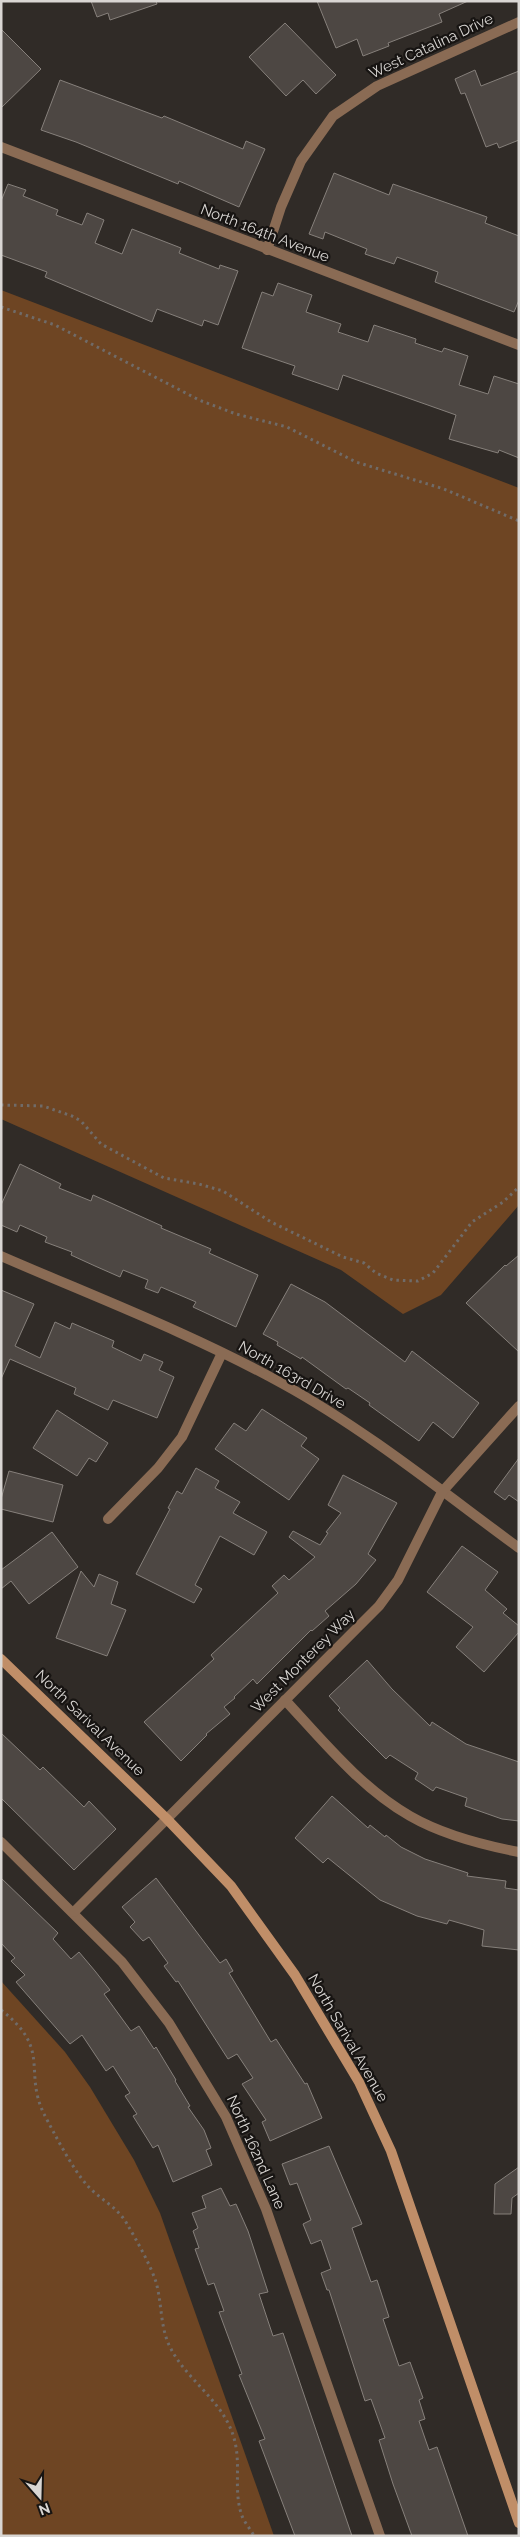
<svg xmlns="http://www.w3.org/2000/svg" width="520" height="2537" viewBox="0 0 520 2537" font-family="Raleway,sans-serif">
<rect width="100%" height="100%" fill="#302b27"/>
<!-- green -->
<g fill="#6e4523">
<polygon points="1,290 519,488 519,1205 441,1295 403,1314 341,1270 1,1119"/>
<polygon points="1,1981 65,2052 90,2087 134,2160 160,2213 274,2536 1,2536"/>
</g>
<!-- building -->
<g fill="#4d4743" stroke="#86807b">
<polygon points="91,1 156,1 157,4 110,20 108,13 97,17"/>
<polygon points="317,1 468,1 439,14 442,22 388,43 389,46 363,56 357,39 336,48"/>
<polygon points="285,23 336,75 316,94 303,80 286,96 249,57"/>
<polygon points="1,29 41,69 1,108"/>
<polygon points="475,70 481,86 519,71 519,140 499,148 497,143 486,147 465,93 461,94 455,79"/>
<polygon points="60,80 162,118 164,116 243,149 246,141 265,149 239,207 179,181 178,184 76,142 41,130"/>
<polygon points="334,173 389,195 393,184 487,217 485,223 519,236 519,300 514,312 435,282 438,272 397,257 394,264 365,254 367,249 325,232 323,239 309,234"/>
<polygon points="8,184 26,190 23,196 58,210 56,215 82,225 87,213 104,220 95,243 122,254 132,229 181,248 179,253 219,269 220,265 238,271 218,325 204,320 202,326 157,309 152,322 45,277 47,272 1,255 1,201"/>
<polygon points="278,283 312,295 306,312 341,324 338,332 368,342 374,325 416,339 415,343 442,352 444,348 468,356 459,385 488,394 494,376 519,384 519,458 499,450 498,453 449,439 456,415 343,375 338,390 292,374 295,366 242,348 262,292 273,296"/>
<polygon points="20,1164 61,1184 59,1188 91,1201 93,1195 111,1203 162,1226 161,1228 211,1249 209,1253 258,1275 236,1327 193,1307 196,1302 161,1287 158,1293 145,1288 148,1280 123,1270 120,1277 95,1266 71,1255 72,1252 45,1242 47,1237 20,1225 17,1232 1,1225 1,1205"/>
<polygon points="519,1255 519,1352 466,1303 505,1265 506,1266"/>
<polygon points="291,1284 325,1302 405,1362 412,1351 479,1403 453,1438 433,1422 419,1441 369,1405 370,1403 348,1388 346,1389 302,1357 301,1359 277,1345 278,1342 263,1334"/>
<polygon points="1,1290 34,1304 15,1346 40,1358 55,1322 70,1329 72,1323 114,1341 112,1347 141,1361 144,1354 163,1362 159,1370 174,1377 157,1418 113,1400 108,1410 74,1394 76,1388 10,1359 1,1379"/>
<polygon points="262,1409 307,1438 301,1446 319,1459 289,1500 215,1449 234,1423 246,1431"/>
<polygon points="57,1410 108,1443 96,1462 89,1458 77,1476 33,1448"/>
<polygon points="519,1458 519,1502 509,1495 505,1500 494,1492"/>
<polygon points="196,1468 219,1481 215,1488 240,1502 233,1513 267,1532 254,1555 220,1536 195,1585 202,1589 194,1603 136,1574 170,1509 168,1508 177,1491 182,1494"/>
<polygon points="9,1471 63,1485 53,1522 1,1509 1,1499"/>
<polygon points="343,1475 397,1503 368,1554 376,1560 356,1584 325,1611 329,1616 312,1631 311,1630 257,1684 253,1679 234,1697 235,1698 224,1707 230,1714 206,1734 207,1735 181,1761 144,1722 214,1659 211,1655 278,1593 272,1586 284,1575 289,1580 315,1557 289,1537 293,1531 320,1545 328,1533 326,1532 341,1513 328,1505"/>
<polygon points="52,1532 78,1567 29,1604 11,1581 1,1589 1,1570"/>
<polygon points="462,1546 498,1572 485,1590 507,1609 503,1613 519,1626 519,1632 484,1672 456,1647 473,1627 427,1592"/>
<polygon points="81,1571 94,1587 99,1574 118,1582 111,1604 126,1610 107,1656 56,1638"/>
<polygon points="367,1660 392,1689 430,1726 432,1722 466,1744 519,1762 519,1821 502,1819 465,1806 467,1798 436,1787 433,1791 415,1779 418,1773 390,1755 386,1759 357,1730 338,1710 340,1708 329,1696"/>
<polygon points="1,1733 40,1770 43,1767 84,1807 89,1801 116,1829 74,1870 1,1798"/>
<polygon points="332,1796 368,1828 370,1825 385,1837 386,1835 401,1847 425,1859 468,1873 467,1876 506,1881 505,1888 519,1890 519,1950 482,1946 484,1930 449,1920 447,1924 417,1916 380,1900 328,1858 323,1863 295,1838"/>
<polygon points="1,1878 58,1933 53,1939 71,1959 79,1952 95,1971 110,1990 104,1994 131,2031 139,2026 154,2049 156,2047 176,2080 175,2081 190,2106 188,2107 204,2130 211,2148 206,2150 212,2165 173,2182 158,2145 153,2148 133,2116 137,2114 125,2096 130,2093 113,2066 106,2071 82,2035 70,2044 16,1982 25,1975 11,1961 15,1958 1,1943"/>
<polygon points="156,1878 220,1963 226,1959 233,1971 229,1973 271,2042 276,2039 305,2084 307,2083 322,2118 270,2141 262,2122 266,2120 242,2084 253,2078 237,2054 228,2059 178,1981 176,1982 164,1966 168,1963 149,1937 143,1941 130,1927 135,1922 122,1907"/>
<polygon points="329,2146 362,2224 352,2228 371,2282 377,2280 389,2317 383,2319 399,2366 410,2362 423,2398 419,2400 425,2419 419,2421 429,2450 437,2447 468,2536 412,2536 393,2484 379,2440 385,2438 371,2399 365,2401 329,2290 327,2290 321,2273 331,2269 321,2240 311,2244 303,2224 311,2220 297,2183 290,2185 282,2164"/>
<polygon points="519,2167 519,2193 512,2198 511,2214 494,2214 495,2184"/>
<polygon points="221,2188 230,2206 236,2204 248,2231 268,2292 259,2294 273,2336 283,2333 352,2536 295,2536 259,2441 265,2439 239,2375 242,2374 219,2312 224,2311 214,2283 208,2285 195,2249 199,2248 193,2231 198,2228 192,2213 206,2208 202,2196"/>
</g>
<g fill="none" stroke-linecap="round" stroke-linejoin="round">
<!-- path -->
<g stroke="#706b68" stroke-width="3" stroke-dasharray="2.5 4" stroke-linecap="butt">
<polyline points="1,307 55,325 199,400 236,414 287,427 356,462 444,489 519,521"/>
<polyline points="1,1105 43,1106 72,1116 81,1121 101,1144 164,1178 199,1184 223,1191 271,1222 343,1257 364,1263 376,1273 393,1280 418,1281 433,1273 472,1222 503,1202 519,1187"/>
<path d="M1 2010C52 2049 23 2071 44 2114 54 2133 73 2170 87 2185 99 2199 118 2207 127 2224 137 2241 150 2264 156 2282 162 2303 160 2325 169 2345 183 2375 213 2394 228 2423 245 2456 232 2483 241 2513 243 2521 250 2528 254 2536"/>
</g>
<!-- street -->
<g stroke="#8a6b54" stroke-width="10">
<polyline points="1,147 519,345"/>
<polyline points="267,250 281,207 301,161 333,116 377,86 519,22"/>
<path d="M1 1256C95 1297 193 1334 283 1384 365 1429 444 1493 519 1548"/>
<polyline points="108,1519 158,1468 182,1437 222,1353"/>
<path d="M285 1700C323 1741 361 1788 410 1816 443 1835 482 1845 519 1852"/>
<polyline points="1,1842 122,1962 169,2023 226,2117 266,2209 380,2536"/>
<polyline points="74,1912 379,1606 398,1580 442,1492 519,1406"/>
</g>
<!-- secondary -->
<polyline stroke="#c08e68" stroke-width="10" points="1,1659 166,1818 231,1886 295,1975 359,2082 391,2151 519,2523"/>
</g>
<g text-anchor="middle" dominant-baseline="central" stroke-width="4.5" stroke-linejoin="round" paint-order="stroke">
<!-- street labels -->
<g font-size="15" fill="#d9d6d3" stroke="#171412">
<text transform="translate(431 46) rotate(-25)">West Catalina Drive</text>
<text transform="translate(265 233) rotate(21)">North 164th Avenue</text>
<text transform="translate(292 1375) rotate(30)">North 163rd Drive</text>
<text transform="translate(303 1661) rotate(-45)">West Monterey Way</text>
<text transform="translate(90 1723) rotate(44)">North Sarival Avenue</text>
<text transform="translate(348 2038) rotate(60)">North Sarival Avenue</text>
<text transform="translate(256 2152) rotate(66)">North 162nd Lane</text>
</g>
</g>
<!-- border -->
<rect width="520" height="2537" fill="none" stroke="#d9d6d3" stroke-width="5"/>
<!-- north arrow -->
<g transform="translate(40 2497) rotate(160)" stroke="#171412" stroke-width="4" paint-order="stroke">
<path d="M0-4L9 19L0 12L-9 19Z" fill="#d9d6d3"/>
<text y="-8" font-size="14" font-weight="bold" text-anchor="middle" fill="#d9d6d3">N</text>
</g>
</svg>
